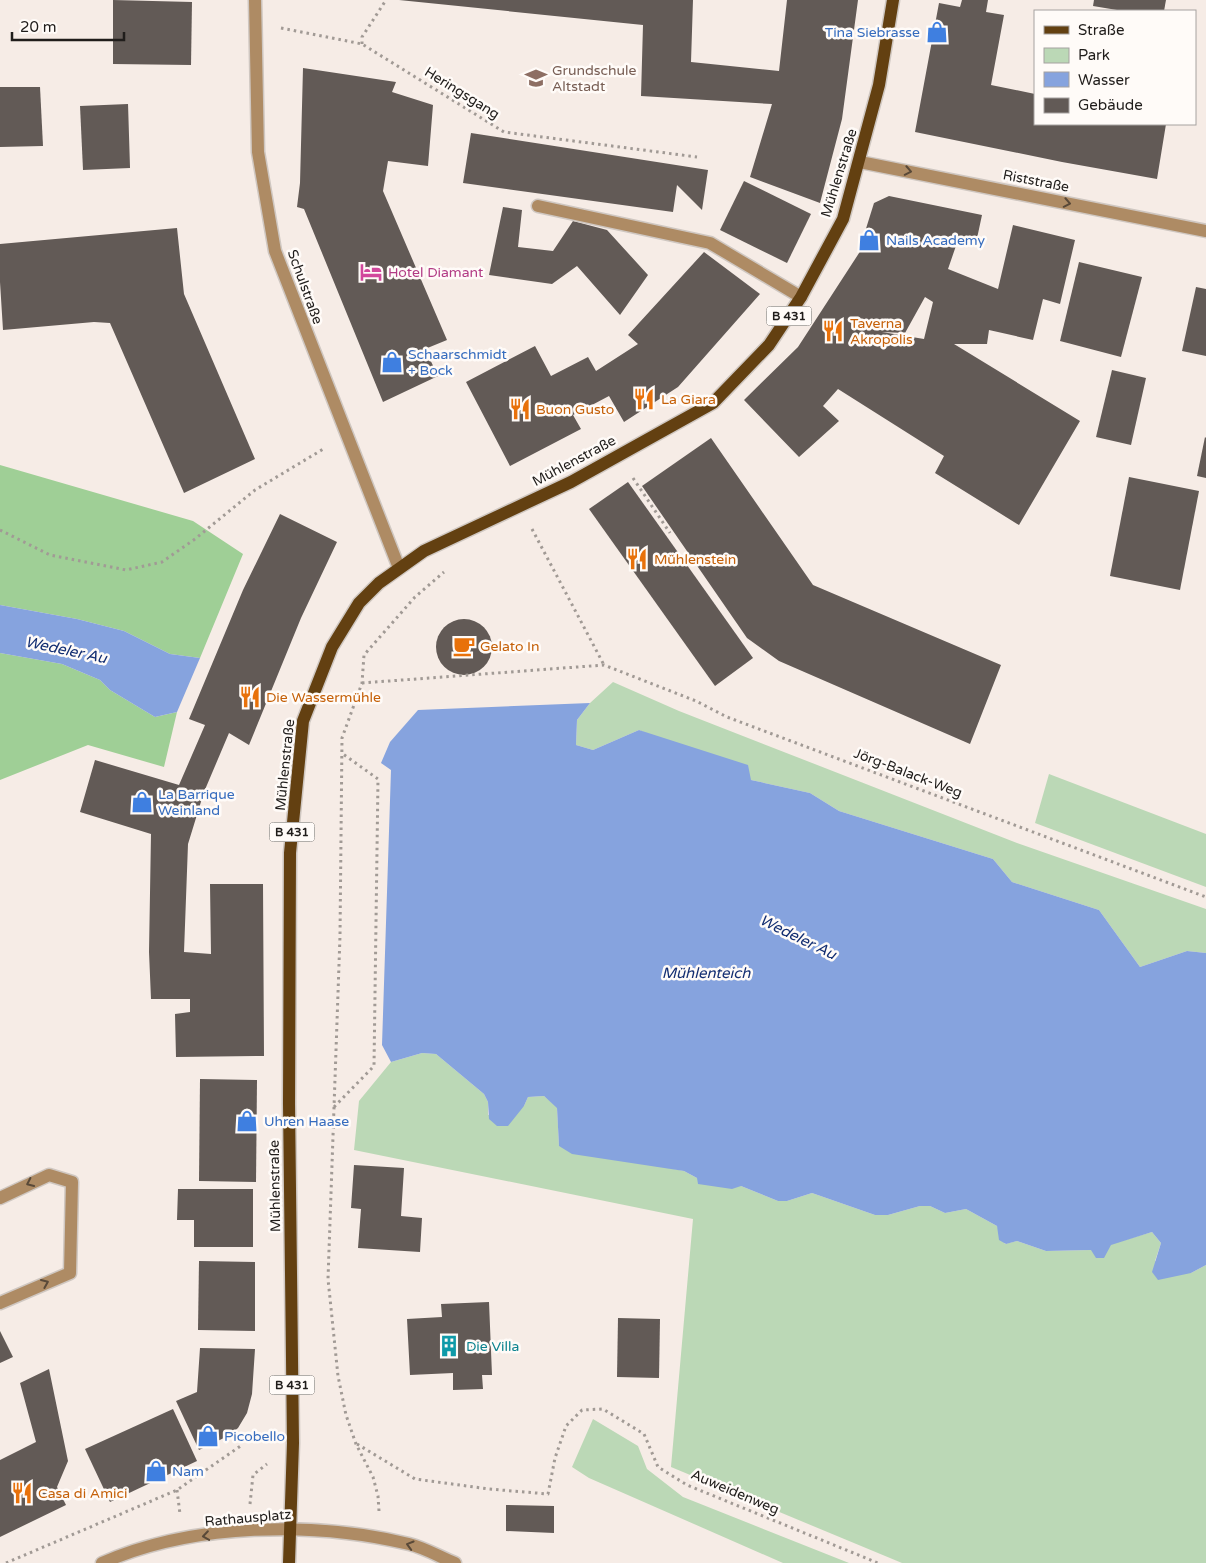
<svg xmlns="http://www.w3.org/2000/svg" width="1206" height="1563" viewBox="0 0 1206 1563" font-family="'Varela Round',sans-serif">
<rect width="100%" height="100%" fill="#f6ece6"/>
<!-- green -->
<g fill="#bbd8b6">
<polygon points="613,682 679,711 1017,843 1206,909 1206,953 1187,951 1140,967 1099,910 1012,882 993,859 839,811 810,793 751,780 639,730 593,750 576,745 577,720 590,703"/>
<polygon points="1049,774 1206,834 1206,887 1035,823"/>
<polygon points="422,1053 436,1054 484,1094 488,1102 488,1115 524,1106 528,1097 544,1096 557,1107 559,1146 684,1171 697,1178 741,1186 778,1201 787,1201 812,1193 875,1215 888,1215 920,1206 930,1206 945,1213 966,1209 997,1226 1005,1244 1017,1241 1046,1251 1091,1250 1152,1232 1161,1243 1155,1261 1191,1273 1206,1265 1206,1563 902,1563 671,1467 693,1219 354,1150 359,1101 391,1062"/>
<polygon points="593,1419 638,1446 647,1469 683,1497 849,1563 783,1563 589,1478 572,1467"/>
</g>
<!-- forest -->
<g fill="#9fcf96">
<polygon points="0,465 193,521 243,554 200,658 170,654 124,631 77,619 0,605"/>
<polygon points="0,653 62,664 100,680 110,690 155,717 177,712 164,767 88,745 0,780"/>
</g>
<!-- water -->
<g fill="#86a3de">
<polygon points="0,605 77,619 124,631 170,654 200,658 177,712 155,717 110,690 100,680 62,664 0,653"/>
<polygon points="590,703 577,720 576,745 593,750 639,730 748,765 751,780 810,793 839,811 993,859 1012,882 1099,910 1140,967 1187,951 1206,953 1206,1265 1191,1273 1158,1280 1152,1272 1161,1243 1152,1232 1111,1245 1104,1258 1096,1258 1091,1250 1046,1251 1017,1241 1006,1244 999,1240 997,1226 966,1209 945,1213 930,1206 920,1206 888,1215 875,1215 812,1193 787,1201 778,1201 741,1186 732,1189 698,1184 697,1178 684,1171 572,1154 559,1146 557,1108 544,1096 528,1097 524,1106 508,1126 497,1126 489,1119 488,1102 484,1094 436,1054 422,1053 391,1062 382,1045 391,770 381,763 390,742 418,710"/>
</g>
<!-- building -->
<g fill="#625a56" fill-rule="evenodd">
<polygon points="113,0 192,2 191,65 113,64"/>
<polygon points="399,0 693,0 691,62 779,71 787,0 858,0 842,119 820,203 750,177 772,104 641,96 643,25"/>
<polygon points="962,0 988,0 986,12 1004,15 991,85 1035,94 1035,124 1166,124 1157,179 1062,162 915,132 939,3 960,7"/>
<polygon points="1094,0 1166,0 1164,11 1123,11 1093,6"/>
<polygon points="303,68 396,82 392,92 433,105 428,166 388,161 383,191 447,340 425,349 438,376 383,402 304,209 297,207 300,183"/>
<polygon points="0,87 40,87 43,146 0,147"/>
<polygon points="128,104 130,168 83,170 80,106"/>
<polygon points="471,133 708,170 702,210 677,185 673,212 463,183"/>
<polygon points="744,181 811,214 787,263 720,230"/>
<path d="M889 196 982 215 976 243 958 240 948 269 998 289 1013 225 1075 240 1060 304 1043 299 1033 340 989 330 987 344H954L1080 421 1019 525 935 473 944 456 838 389 823 406 839 421 799 457 744 400 798 347 861 250 866 247 864 235 874 203ZM925 297 933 302 924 339 882 332 905 333Z"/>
<polygon points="503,207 522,210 518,247 553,251 573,221 607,230 648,275 620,315 577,266 552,284 489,275"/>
<polygon points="177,228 184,294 255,459 184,493 110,323 94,322 3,330 0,282 0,244"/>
<polygon points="704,252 760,294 678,387 624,422 609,396 573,415 581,429 510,466 466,382 535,346 551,376 588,357 596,371 638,344 628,335"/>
<polygon points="1079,262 1142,277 1121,357 1060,341"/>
<polygon points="1196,287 1206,289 1206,356 1182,351"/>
<polygon points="1112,370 1146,378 1131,445 1096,437"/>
<polygon points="1205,437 1206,438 1206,478 1197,476"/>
<polygon points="711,438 813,585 1001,665 970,744 779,661 747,638 642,486"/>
<polygon points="1129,477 1199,491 1180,590 1110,576"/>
<polygon points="628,482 753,658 715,686 589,509"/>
<polygon points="280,514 337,542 301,618 249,745 229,733 204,792 188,844 184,952 211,954 210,884 263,884 264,1056 176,1057 175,1014 190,1012 190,999 151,999 149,952 151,834 80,812 95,760 179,785 205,725 189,719 243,590"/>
<circle cx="464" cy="647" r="28"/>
<polygon points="200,1079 257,1080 256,1182 199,1181"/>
<polygon points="354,1165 404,1168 401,1216 422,1218 420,1252 358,1248 361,1209 351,1208"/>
<polygon points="178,1189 253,1189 253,1247 194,1247 194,1220 177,1220"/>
<polygon points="199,1261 255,1262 255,1331 198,1330"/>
<polygon points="489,1302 492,1375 482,1375 483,1389 453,1390 453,1373 410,1375 407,1319 442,1317 441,1304"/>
<polygon points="618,1318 660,1319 659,1378 617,1377"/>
<polygon points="0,1331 13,1357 0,1363"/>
<polygon points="200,1348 255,1349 252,1394 247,1413 238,1428 228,1436 199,1450 176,1401 197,1392"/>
<polygon points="49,1369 68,1461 57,1487 66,1505 0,1537 0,1460 36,1442 20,1383"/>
<polygon points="173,1409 197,1461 110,1502 85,1449"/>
<polygon points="506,1505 554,1506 554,1533 506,1531"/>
</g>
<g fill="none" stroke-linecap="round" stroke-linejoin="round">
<!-- minor casing -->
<g stroke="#cfc7c1" stroke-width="15">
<g id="minor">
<polyline points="255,0 258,152 275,251 399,568"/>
<polyline points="860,162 1206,231"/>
<polyline points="538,206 710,243 801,297"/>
<polyline points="0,1198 49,1175 72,1182 70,1273 0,1303"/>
<path d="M102 1563C193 1523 314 1521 409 1544 425 1548 440 1557 455 1563"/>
</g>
</g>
<!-- major casing -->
<g stroke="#cfc7c1" stroke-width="15">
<polyline id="major" points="289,1563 293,1443 289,1104 290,853 303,721 332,647 359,603 379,583 424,551 571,482 713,403 769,345 801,297 843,219 879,85 893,0"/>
</g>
<!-- path -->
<g stroke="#a19a95" stroke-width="3" stroke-dasharray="2.5 4" stroke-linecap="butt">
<polyline points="281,28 362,44 504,132 697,157"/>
<polyline points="362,44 362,37 386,0"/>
<polyline points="633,478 670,533"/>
<polyline points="532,529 604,665"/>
<polyline points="0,530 50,555 126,570 162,562 195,539 255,490 325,448"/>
<polyline points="362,683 604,665 696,701 727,717 1206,897"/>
<polyline points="334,1107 374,1066 378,779 343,754"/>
<polyline points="357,1444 415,1479 489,1489 548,1494 555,1458 566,1426 582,1410 603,1409 644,1434 658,1467 687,1485 878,1563"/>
<polyline points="177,1490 180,1514"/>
<polyline points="250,1504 253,1475 267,1464"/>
<polyline points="379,1511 378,1496 373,1477 356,1444 346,1415 338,1376 328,1279 340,936 342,738 362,683 364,655 415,597 444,572"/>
<polyline points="6,1563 177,1490 242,1445"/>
</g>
<!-- minor -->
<use href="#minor" stroke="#ae8b64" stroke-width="12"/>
<!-- major -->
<use href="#major" stroke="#634011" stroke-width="12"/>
</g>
<!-- one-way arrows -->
<defs><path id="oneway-chevron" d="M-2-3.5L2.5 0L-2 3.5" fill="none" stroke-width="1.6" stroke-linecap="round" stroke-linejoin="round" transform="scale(1.25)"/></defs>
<g stroke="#594938">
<use href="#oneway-chevron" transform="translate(908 171) rotate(11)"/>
<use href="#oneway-chevron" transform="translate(1067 203) rotate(11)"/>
<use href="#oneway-chevron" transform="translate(30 1183) rotate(155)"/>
<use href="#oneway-chevron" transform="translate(45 1283) rotate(-23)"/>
<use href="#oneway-chevron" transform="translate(206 1536) rotate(172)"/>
<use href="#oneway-chevron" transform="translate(410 1545) rotate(-164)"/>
</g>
<!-- icons -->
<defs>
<g id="shop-bare" transform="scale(1.725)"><path d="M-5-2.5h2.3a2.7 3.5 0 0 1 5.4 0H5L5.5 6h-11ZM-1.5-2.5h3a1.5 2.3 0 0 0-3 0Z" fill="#3f7fe0" stroke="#fffbf8" stroke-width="2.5" paint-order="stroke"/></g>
<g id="school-bare" transform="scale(1.725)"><path d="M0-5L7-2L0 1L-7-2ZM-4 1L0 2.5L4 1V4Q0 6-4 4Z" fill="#8d6e63" stroke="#fffbf8" stroke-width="2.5" paint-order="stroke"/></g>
<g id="hotel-bare" transform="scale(1.725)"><path d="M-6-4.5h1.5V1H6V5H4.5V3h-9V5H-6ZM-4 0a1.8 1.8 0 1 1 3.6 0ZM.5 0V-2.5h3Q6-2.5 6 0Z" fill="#d1479c" stroke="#fffbf8" stroke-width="2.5" paint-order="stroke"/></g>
<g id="restaurant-bare" transform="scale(1.725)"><path d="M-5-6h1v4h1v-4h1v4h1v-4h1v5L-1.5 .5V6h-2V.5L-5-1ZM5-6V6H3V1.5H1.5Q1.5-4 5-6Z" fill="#e8710a" stroke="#fffbf8" stroke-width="2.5" paint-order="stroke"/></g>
<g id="cafe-bare" transform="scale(1.725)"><path d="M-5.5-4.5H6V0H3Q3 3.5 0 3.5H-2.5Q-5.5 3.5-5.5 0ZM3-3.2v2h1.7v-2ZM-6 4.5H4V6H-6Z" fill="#e8710a" stroke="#fffbf8" stroke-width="2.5" paint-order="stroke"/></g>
<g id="building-bare" transform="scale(1.725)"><path d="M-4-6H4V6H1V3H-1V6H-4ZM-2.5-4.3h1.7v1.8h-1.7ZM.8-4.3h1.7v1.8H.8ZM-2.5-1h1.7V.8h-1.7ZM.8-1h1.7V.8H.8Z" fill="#0f9aa8" stroke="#fffbf8" stroke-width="2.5" paint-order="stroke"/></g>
</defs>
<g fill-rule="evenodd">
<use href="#shop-bare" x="937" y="32"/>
<use href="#school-bare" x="536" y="78"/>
<use href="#shop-bare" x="869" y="240"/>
<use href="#hotel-bare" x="371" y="272"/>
<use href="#restaurant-bare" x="833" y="331"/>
<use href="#shop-bare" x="392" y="362"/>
<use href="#restaurant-bare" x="644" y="399"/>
<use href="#restaurant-bare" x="520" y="409"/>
<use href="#restaurant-bare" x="637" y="559"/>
<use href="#cafe-bare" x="464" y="646"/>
<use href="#restaurant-bare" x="250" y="697"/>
<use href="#shop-bare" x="142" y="802"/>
<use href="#shop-bare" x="247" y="1121"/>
<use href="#building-bare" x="449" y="1346"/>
<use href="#shop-bare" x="208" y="1436"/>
<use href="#shop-bare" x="156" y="1471"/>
<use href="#restaurant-bare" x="22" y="1493"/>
</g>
<g text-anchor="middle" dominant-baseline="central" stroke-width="5" stroke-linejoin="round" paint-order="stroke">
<!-- shield labels -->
<g fill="#fffbf8" stroke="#63605d" stroke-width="1">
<rect x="766.5" y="306.5" width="45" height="19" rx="4"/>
<rect x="269.5" y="822.5" width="45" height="19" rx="4"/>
<rect x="269.5" y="1375.5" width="45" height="19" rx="4"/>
</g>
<g font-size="12" font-weight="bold" fill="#201d1b">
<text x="789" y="316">B 431</text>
<text x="292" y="832">B 431</text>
<text x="292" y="1385">B 431</text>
</g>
<!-- shop labels -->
<g font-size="14" fill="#366cbe" stroke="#fffbf8" text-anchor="start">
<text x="920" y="32" text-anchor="end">Tina Siebrasse</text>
<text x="886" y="240">Nails Academy</text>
<text x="408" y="354">Schaarschmidt<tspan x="408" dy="16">+ Bock</tspan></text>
<text x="158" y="794">La Barrique<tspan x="158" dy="16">Weinland</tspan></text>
<text x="264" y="1121">Uhren Haase</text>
<text x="224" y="1436">Picobello</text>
<text x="172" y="1471">Nam</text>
</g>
<!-- education labels -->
<g font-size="14" fill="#785e54" stroke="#fffbf8" text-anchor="start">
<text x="552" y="70">Grundschule<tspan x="552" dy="16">Altstadt</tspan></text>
</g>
<!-- street labels -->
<g font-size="14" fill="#201d1b" stroke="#fffbf8">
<text transform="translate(462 93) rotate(32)">Heringsgang</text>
<text transform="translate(839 173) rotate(-73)">Mühlenstraße</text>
<text transform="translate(1036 181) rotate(11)">Riststraße</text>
<text transform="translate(305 287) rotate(70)">Schulstraße</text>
<text transform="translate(574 461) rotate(-28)">Mühlenstraße</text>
<text transform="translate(285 765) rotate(-84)">Mühlenstraße</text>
<text transform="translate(908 773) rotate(21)">Jörg-Balack-Weg</text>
<text transform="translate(275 1186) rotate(-91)">Mühlenstraße</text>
<text transform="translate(735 1492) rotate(23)">Auweidenweg</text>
<text transform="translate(248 1518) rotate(-5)">Rathausplatz</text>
</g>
<!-- hotel labels -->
<g font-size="14" fill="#b23c85" stroke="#fffbf8" text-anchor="start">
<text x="388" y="272">Hotel Diamant</text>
</g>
<!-- food labels -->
<g font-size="14" fill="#c56008" stroke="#fffbf8" text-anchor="start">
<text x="850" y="323">Taverna<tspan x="850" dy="16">Akropolis</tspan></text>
<text x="661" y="399">La Giara</text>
<text x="536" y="409">Buon Gusto</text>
<text x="654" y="559">Mühlenstein</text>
<text x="480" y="646">Gelato In</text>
<text x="266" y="697">Die Wassermühle</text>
<text x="38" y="1493">Casa di Amici</text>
</g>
<!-- culture labels -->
<g font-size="14" fill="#0d838f" stroke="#fffbf8" text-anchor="start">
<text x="466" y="1346">Die Villa</text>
</g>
<!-- water labels -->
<g font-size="15" font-style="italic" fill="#132e72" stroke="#fffbf8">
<text transform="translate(66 650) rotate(12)">Wedeler Au</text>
<text transform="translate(798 937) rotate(26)">Wedeler Au</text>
<text x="706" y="973">Mühlenteich</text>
</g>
</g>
<!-- legend -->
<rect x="1034" y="10" width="162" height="115" fill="#fffbf8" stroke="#a6a2a0"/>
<rect x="1044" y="26" width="25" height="8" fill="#634011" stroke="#a6a2a0"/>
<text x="1078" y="35" font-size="15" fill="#201d1b">Straße</text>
<rect x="1044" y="48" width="25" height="15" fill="#bbd8b6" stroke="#a6a2a0"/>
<text x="1078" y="60" font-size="15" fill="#201d1b">Park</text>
<rect x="1044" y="72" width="25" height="15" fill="#86a3de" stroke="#a6a2a0"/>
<text x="1078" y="85" font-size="15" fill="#201d1b">Wasser</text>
<rect x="1044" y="98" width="25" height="15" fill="#625a56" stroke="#a6a2a0"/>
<text x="1078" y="110" font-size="15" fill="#201d1b">Gebäude</text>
<!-- scale -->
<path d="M12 32v8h112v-8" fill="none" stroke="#201d1b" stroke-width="2.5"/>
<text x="20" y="32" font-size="15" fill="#201d1b" stroke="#fffbf8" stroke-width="4" paint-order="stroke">20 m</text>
</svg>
